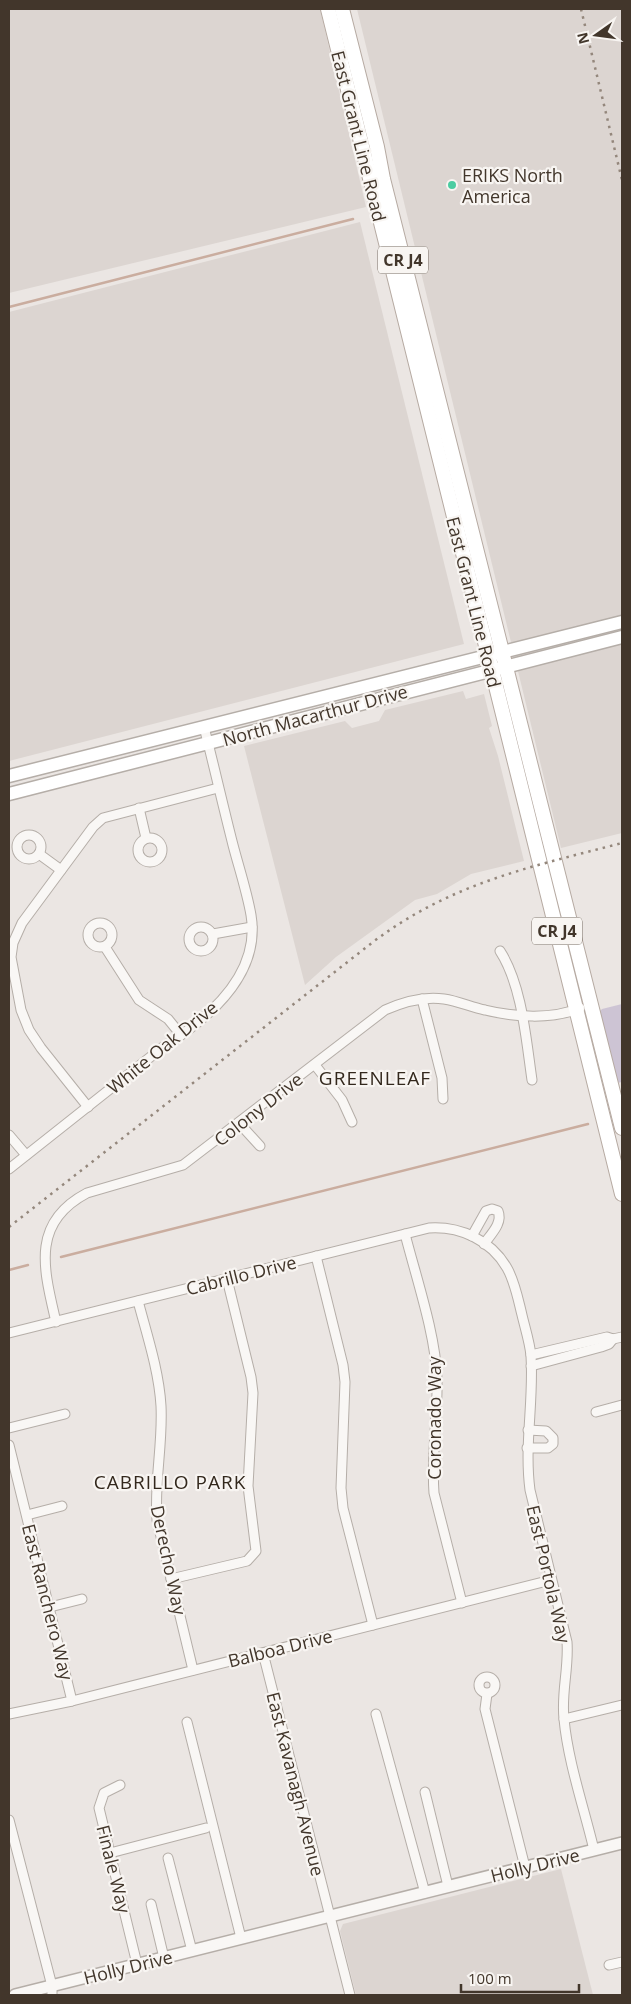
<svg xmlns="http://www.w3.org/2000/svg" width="631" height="2004" viewBox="0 0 631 2004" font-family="'Open Sans',sans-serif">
<rect width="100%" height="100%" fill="#ebe6e3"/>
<!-- built -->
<g fill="#dcd5d1">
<polygon points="9,9 320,9 366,207 9,293"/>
<polygon points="357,9 622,9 622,833 561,848"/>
<polygon points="360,222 464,644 9,761 9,312"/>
<polygon points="463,691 466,699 484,694 492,726 489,728 498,756 524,861 471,874 437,894 415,900 336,957 305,985 244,746 345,721 352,728 379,721 385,710"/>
<polygon points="561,1869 593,1995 356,1995 340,1931 343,1924"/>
</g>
<!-- green -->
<polygon fill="#cdc4d4" points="622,1004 622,1082 617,1083 599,1012 602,1009"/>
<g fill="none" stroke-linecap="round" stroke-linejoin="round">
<!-- stream -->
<g stroke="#caad9f" stroke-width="2.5">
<polyline points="9,307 353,219"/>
<polyline points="61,1257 588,1124"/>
<polyline points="9,1270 28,1265"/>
</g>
<!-- minor casing -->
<g stroke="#b5aea8" stroke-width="11">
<g id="minor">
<polyline points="139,808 146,838"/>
<circle cx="29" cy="847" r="12"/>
<circle cx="150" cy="850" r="12"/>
<polyline points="39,854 61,870"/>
<circle cx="100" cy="935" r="12"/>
<circle cx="201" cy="939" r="12"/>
<polyline points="213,934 252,927"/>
<polyline points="105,947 139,1000 168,1019 181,1035"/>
<path d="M500 951C522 985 526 1039 532 1080"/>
<polyline points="422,999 442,1078 443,1099"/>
<polyline points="315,1065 342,1100 352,1122"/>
<polyline points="88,1107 41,1048 29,1030 21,1010 11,957 13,943 22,923 93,827 103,818 218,788"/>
<polyline points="239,1123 260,1146"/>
<polyline points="9,1135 26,1155"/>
<path d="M9 1169 163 1047C208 1019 261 974 251 915 247 892 239 868 233 845 223 806 214 766 204 727"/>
<path d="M405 1234C416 1277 436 1336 437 1379 438 1417 431 1455 434 1493L462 1603"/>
<path d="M472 1236 486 1211 492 1209 498 1211C503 1223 491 1234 484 1244"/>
<polyline points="316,1256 343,1365 345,1382 341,1488 343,1508 373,1625"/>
<path d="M138 1301C147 1335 159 1371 161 1406 163 1444 154 1482 157 1520L193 1670"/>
<path d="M56 1322C44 1270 30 1223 87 1193L183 1165 385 1010C403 1002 424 996 444 999 458 1001 471 1007 485 1010 514 1017 552 1020 580 1008"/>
<path d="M9 1333 429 1228C460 1226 491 1240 507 1268 515 1282 518 1299 522 1315 525 1328 530 1343 531 1356 534 1401 524 1445 530 1490L567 1642C569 1668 561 1693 564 1719 568 1762 584 1808 594 1850"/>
<polyline points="531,1355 607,1337 613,1339 622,1337"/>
<polyline points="531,1366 601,1347 609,1344 613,1339"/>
<polyline points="596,1412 622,1405"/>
<polyline points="9,1428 65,1414"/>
<polyline points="9,1445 72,1701"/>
<polyline points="527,1448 548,1448 553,1444 553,1438 546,1431 528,1430"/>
<polyline points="27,1515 62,1506"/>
<polyline points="171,1579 247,1561 256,1551 248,1486 253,1393 251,1377 227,1279"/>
<polyline points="50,1607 82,1599"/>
<polyline points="263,1653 350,1995"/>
<circle cx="487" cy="1685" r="8"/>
<polyline points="487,1694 485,1709 525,1867"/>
<polyline points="9,1714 72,1701 551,1580"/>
<polyline points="376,1714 425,1893"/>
<polyline points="564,1719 622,1705"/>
<polyline points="187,1722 241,1938"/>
<polyline points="120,1785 104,1793 99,1808 137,1964"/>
<polyline points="425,1792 448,1886"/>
<polyline points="9,1820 52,1986 52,1995"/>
<polyline points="110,1853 206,1828"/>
<polyline points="168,1858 192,1951"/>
<polyline points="151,1904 164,1958"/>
<polyline points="609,1965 622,1962"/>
</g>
</g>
<!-- tertiary casing -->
<g stroke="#b5aea8" stroke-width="14">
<polyline id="tertiary" points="15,1995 622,1843"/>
</g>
<!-- secondary casing -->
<g stroke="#b5aea8" stroke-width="15">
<g id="secondary">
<polyline points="9,776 622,622"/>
<polyline points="9,794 622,637"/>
</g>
</g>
<!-- primary casing -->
<g stroke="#b6aaa2" stroke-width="16">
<g id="primary">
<polyline points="328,9 622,1194"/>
<polyline points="342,9 377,147 383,179 622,1128"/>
</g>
</g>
<!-- minor -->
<use href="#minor" stroke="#f9f7f5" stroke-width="9"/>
<!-- tertiary -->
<use href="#tertiary" stroke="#f9f7f5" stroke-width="11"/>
<!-- secondary -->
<use href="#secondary" stroke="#fff" stroke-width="12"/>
<!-- primary -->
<use href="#primary" stroke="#fff" stroke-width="14"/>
<!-- rail -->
<g stroke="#94877c" stroke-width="2.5" stroke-dasharray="2.5 5" stroke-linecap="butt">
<polyline points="581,9 622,180"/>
<path d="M9 1227 373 942C451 883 530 867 622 843"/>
</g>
</g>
<!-- markers -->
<circle fill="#4bcca1" stroke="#f8f5f2" stroke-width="2" cx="452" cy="185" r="5"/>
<g text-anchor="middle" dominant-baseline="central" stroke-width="4.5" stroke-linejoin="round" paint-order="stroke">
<!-- shield labels -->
<g fill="#f8f5f2" stroke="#796f67" stroke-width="1">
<rect x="378" y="246.5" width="50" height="27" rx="4"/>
<rect x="532" y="917.5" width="50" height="27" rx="4"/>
</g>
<g font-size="16" font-weight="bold" fill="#42362b">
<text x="403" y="260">CR J4</text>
<text x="557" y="931">CR J4</text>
</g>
<!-- street labels -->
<g font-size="18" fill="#42362b" stroke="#f8f5f2">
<text transform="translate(359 136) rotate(76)">East Grant Line Road</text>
<text transform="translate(474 602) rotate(76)">East Grant Line Road</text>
<text transform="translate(315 715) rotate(-15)">North Macarthur Drive</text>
<text transform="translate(162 1047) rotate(-39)">White Oak Drive</text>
<text transform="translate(258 1109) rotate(-38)">Colony Drive</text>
<text transform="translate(241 1275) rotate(-14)">Cabrillo Drive</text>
<text transform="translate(434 1418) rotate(-90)">Coronado Way</text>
<text transform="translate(169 1560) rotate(78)">Derecho Way</text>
<text transform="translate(549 1574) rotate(77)">East Portola Way</text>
<text transform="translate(48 1602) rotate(76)">East Ranchero Way</text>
<text transform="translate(280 1648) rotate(-14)">Balboa Drive</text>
<text transform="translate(296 1784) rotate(76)">East Kavanagh Avenue</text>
<text transform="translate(535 1865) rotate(-14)">Holly Drive</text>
<text transform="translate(114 1869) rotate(76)">Finale Way</text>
<text transform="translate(128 1967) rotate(-14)">Holly Drive</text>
</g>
<!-- poi labels -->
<g font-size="18" fill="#42362b" stroke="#f8f5f2" text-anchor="start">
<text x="462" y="175">ERIKS North<tspan x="462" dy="21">America</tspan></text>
</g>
<!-- neighbourhood labels -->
<g font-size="19" letter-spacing="1" fill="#33281d" stroke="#f8f5f2">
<text x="375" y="1078">GREENLEAF</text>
<text x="170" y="1482">CABRILLO PARK</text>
</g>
</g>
<!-- border -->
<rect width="631" height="2004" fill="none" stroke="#42362b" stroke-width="20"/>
<!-- north arrow -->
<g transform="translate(596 35) rotate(256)" stroke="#f8f5f2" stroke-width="4" paint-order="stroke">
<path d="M0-4L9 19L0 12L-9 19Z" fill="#42362b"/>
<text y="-8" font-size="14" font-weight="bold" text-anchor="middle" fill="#42362b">N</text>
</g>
<!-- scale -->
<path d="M461 1984v8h118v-8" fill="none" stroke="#42362b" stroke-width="2.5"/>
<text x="468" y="1984" font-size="15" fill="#42362b" stroke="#f8f5f2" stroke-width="4" paint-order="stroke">100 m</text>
</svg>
